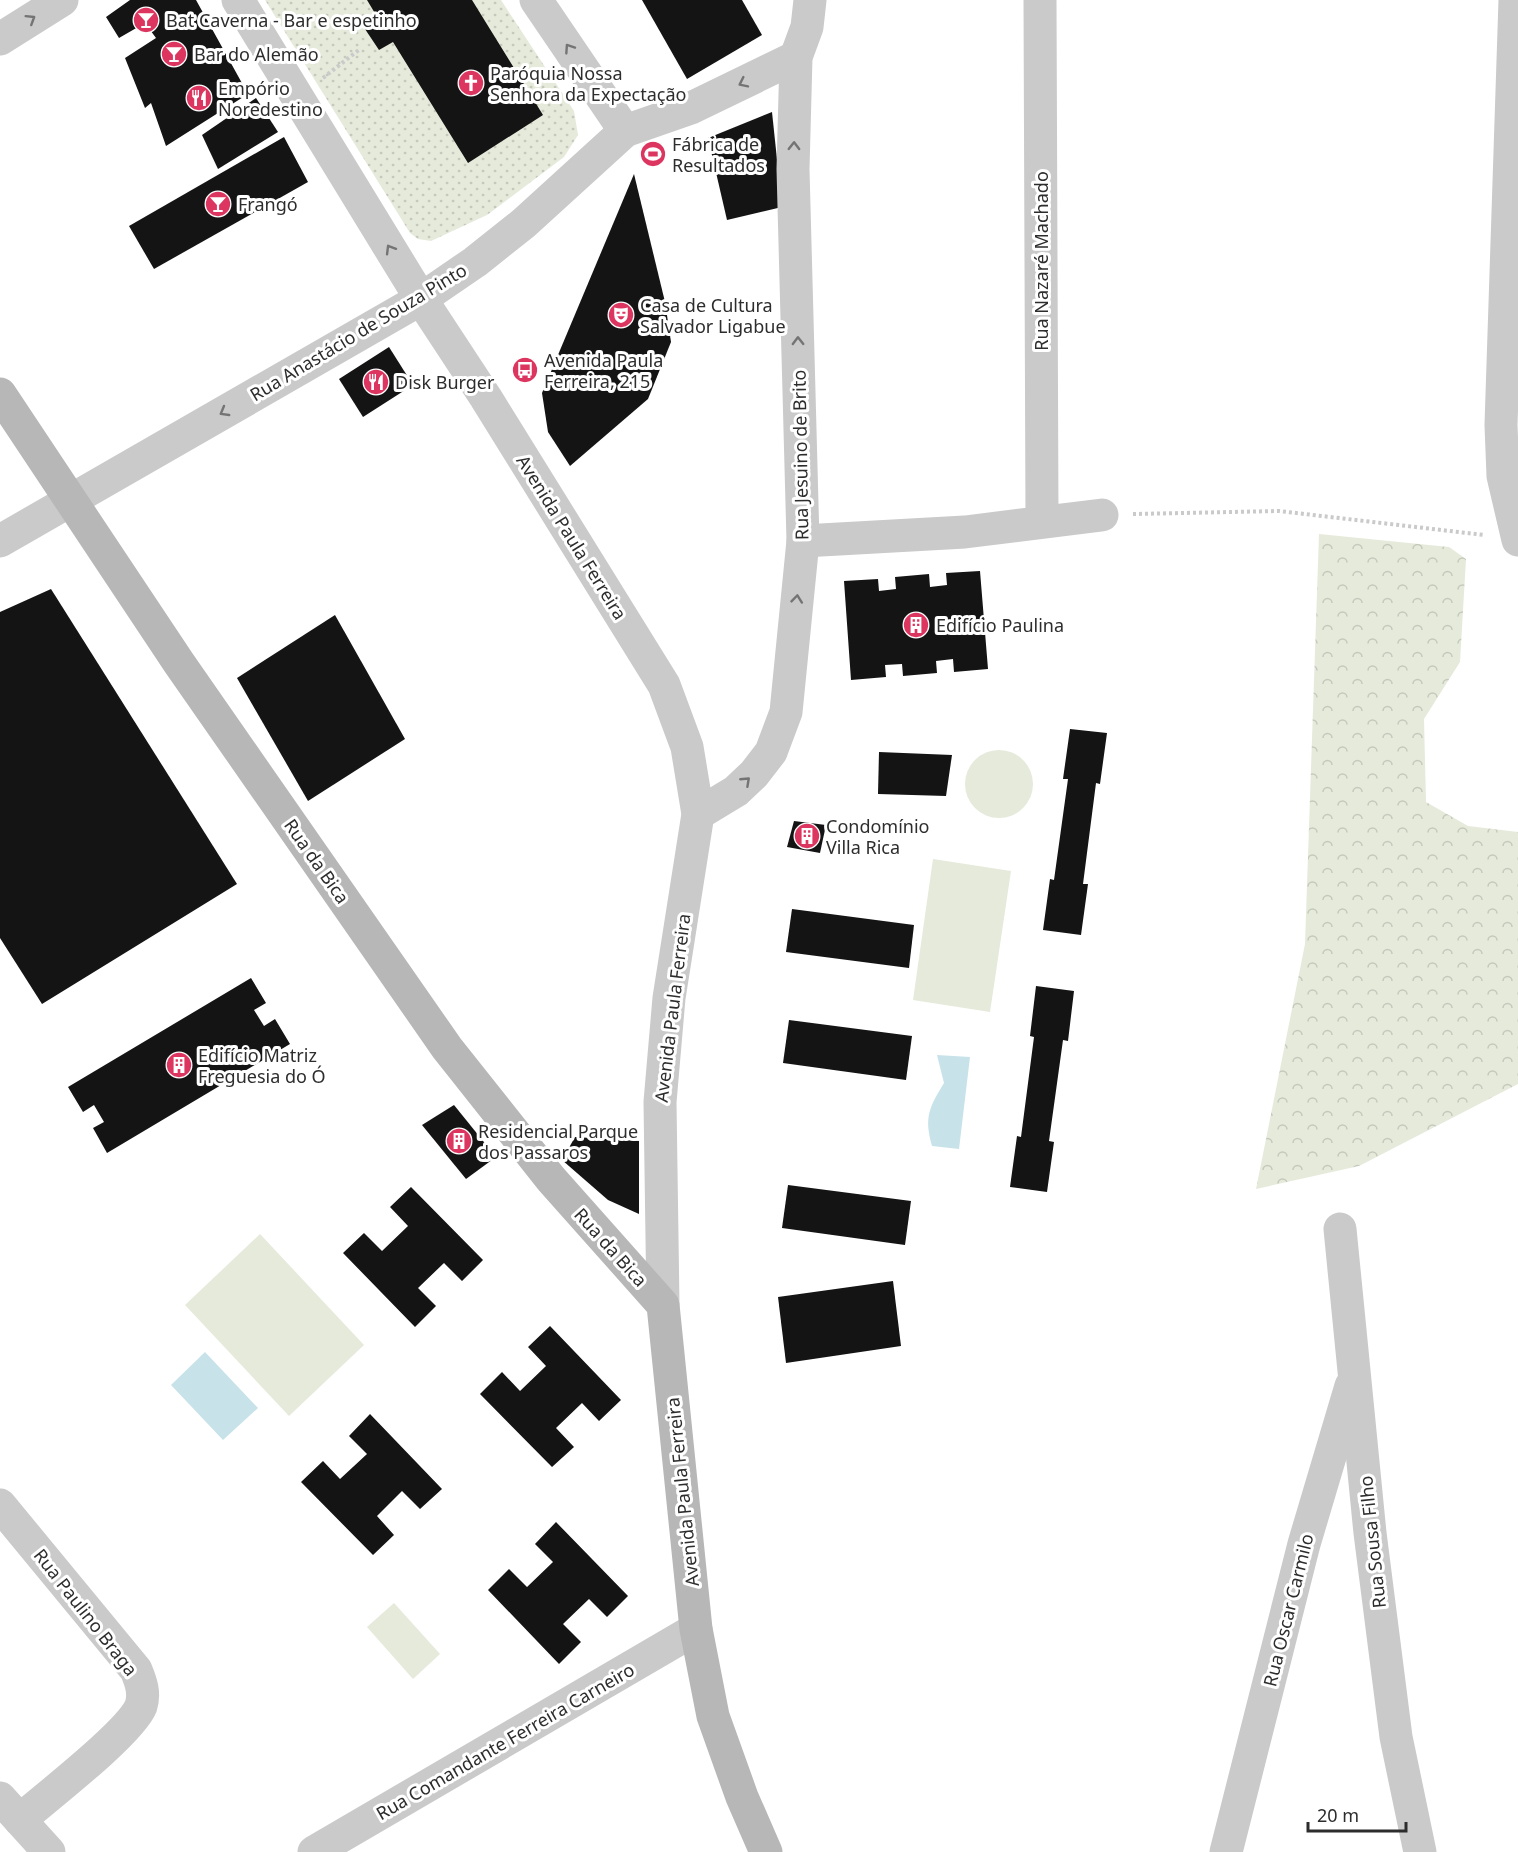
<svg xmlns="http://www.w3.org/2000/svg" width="1518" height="1852" viewBox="0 0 1518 1852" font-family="'Noto Sans',sans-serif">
<defs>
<pattern id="forest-crowns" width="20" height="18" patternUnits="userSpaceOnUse" patternTransform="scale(1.5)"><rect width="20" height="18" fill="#e5eadb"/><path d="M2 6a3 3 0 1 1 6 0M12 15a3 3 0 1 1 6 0" fill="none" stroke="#c5c9bc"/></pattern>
<pattern id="park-dots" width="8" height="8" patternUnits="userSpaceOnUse" patternTransform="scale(1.5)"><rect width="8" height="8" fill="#e5eadb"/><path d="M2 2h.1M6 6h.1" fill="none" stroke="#c5c9bc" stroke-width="1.8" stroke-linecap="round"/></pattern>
</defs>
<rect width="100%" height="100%" fill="#fff"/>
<!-- green -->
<g fill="#e5eadb">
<circle cx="999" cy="784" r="34"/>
<polygon points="933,859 1011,871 990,1012 913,1000"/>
<polygon points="260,1234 364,1345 289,1416 185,1305"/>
<polygon points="394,1603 440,1654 413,1679 367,1627"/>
</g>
<!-- forest -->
<polygon fill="url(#forest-crowns)" points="1319,534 1449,547 1466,559 1460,662 1424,719 1426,802 1468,826 1518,832 1518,1084 1359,1166 1256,1189 1305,944"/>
<!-- park -->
<polygon fill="url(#park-dots)" points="265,0 501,0 574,111 578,135 564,157 487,215 431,241 418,239 410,233"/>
<!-- water -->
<g fill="#c7e2e9">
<path d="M937 1055 970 1057 959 1149 932 1146C924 1117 929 1108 944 1083Z"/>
<polygon points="205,1352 258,1408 223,1440 171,1385"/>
</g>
<!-- building -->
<g fill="#141414">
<polygon points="130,0 196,0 248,94 166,146 151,103 145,108 125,58 156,38 145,23 119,38 106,17"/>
<polygon points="367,0 472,0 543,115 468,163 393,42 379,50 365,29 379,20"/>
<polygon points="642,0 742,0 762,35 687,79"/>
<polygon points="256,98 278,132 218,169 202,135"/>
<polygon points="772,112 782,207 727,220 708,138"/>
<polygon points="284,137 308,182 154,269 129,226"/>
<polygon points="634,174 665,302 671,342 648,399 570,466 548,432 542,393"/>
<polygon points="389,347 413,385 363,417 339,379"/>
<polygon points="980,571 988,669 954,672 953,659 936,661 937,673 903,676 902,664 885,665 886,677 851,680 844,581 878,579 879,591 896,589 895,577 929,574 930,587 947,585 946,573"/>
<polygon points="51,589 237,884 42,1004 0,938 0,612"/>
<polygon points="335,615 405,739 308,801 237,678"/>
<polygon points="1070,729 1107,733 1100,784 1096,783 1083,884 1088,884 1081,935 1043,930 1050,879 1054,880 1068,779 1063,779"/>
<polygon points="879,752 952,755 946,796 878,794"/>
<polygon points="794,821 826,825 820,853 787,847"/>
<polygon points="792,909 914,925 909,968 786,952"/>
<polygon points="251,978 266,1003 254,1010 264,1026 275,1019 290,1044 107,1153 93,1128 104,1122 94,1105 83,1112 68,1087"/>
<polygon points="1036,986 1074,991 1068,1041 1063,1040 1049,1141 1054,1142 1047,1192 1010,1187 1017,1136 1021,1137 1034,1037 1030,1036"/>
<polygon points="789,1020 912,1036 906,1080 783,1063"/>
<polygon points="454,1105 496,1157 466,1179 422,1125"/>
<polygon points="575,1137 639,1141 639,1214 608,1200 562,1160"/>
<polygon points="788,1185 911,1201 905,1245 782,1228"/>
<polygon points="411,1187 483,1260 462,1281 444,1263 418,1288 436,1306 415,1327 343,1253 364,1233 382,1251 408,1226 390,1207"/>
<polygon points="893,1281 901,1346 786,1363 778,1297"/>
<polygon points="550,1326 621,1400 599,1421 582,1403 556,1428 574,1447 552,1467 480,1394 502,1372 520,1391 546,1366 528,1347"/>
<polygon points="370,1414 442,1489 420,1509 402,1491 377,1516 394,1535 373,1555 301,1482 323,1461 340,1479 367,1454 349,1436"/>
<polygon points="556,1522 628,1596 607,1617 589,1599 563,1624 581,1642 559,1664 488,1590 509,1569 527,1587 553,1562 535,1544"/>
</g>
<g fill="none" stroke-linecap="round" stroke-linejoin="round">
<!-- path -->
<g stroke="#cacaca" stroke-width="4" stroke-dasharray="3 3" stroke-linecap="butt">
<polyline points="323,78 360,49"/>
<polyline points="1133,514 1279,511 1484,535"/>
</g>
<!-- minor -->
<g stroke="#cacaca" stroke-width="33">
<polyline points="536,0 625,131"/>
<polyline points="1040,0 1042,521"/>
<polyline points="1515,0 1501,425 1503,476 1518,540"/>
<polyline points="0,39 62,0"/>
<polyline points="0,541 421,299 475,262 524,223 625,131 691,108 796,57"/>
<polyline points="803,541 965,532 1102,515"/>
<polyline points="698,814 736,791 754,774 771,752 786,712 803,541 793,169 796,57 807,27 810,0"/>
<polyline points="1340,1229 1370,1533 1396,1737 1420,1852"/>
<path d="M0 1505 136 1670C141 1682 145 1693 141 1706 130 1733 45 1798 20 1820"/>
<polyline points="0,1798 49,1852"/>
<polyline points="314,1852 696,1629"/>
<polyline points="1226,1852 1304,1544 1351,1386"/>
</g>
<!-- tertiary -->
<polyline stroke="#cacaca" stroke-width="33" points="238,0 421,299 486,398 664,685 687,747 698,814 669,998 660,1102 663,1305"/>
<!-- secondary -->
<polyline stroke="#b7b7b7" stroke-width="33" points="0,394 179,663 447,1048 551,1179 663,1305 696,1629 713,1716 742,1797 766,1852"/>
</g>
<!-- one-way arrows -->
<defs><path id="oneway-chevron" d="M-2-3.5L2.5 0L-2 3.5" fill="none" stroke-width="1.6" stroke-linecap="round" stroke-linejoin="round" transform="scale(1.5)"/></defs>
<g stroke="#747474">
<use href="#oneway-chevron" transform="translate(31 19) rotate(-32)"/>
<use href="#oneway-chevron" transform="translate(569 48) rotate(-124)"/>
<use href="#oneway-chevron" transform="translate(743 83) rotate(154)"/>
<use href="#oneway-chevron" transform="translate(794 146) rotate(-89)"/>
<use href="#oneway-chevron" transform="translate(390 249) rotate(-121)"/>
<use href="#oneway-chevron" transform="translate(798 341) rotate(-91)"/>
<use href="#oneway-chevron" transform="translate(224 412) rotate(150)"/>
<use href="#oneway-chevron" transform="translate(797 599) rotate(-84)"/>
<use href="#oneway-chevron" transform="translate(746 781) rotate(-43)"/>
</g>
<!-- icons -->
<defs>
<g id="bar-disc" transform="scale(1.35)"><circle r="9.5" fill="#dc3660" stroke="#fff"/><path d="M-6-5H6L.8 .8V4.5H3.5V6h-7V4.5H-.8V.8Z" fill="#fff"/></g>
<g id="church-disc" transform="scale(1.35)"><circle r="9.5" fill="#dc3660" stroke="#fff"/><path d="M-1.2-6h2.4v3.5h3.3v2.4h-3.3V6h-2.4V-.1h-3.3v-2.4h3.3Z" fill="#fff"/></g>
<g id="restaurant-disc" transform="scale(1.35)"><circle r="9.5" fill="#dc3660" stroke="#fff"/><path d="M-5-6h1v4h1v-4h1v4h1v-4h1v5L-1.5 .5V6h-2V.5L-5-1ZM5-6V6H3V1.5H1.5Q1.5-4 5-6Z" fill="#fff"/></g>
<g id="stadium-disc" transform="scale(1.35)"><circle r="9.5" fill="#dc3660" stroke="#fff"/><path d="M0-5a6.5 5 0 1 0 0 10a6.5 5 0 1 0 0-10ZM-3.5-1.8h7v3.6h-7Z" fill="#fff"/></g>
<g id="theatre-disc" transform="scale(1.35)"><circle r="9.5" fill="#dc3660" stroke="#fff"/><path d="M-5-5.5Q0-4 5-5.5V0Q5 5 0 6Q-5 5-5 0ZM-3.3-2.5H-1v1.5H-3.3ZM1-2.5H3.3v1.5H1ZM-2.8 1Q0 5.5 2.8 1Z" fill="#fff"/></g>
<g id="bus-disc" transform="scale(1.35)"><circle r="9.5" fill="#dc3660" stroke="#fff"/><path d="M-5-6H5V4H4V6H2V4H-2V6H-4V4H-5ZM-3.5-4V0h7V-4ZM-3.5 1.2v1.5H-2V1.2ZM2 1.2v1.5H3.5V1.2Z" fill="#fff"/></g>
<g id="building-disc" transform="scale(1.35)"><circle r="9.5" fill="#dc3660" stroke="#fff"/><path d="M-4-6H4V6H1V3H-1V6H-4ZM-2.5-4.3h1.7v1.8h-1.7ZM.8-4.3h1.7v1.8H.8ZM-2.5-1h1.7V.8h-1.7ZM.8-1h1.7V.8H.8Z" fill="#fff"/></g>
</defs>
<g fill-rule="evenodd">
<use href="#bar-disc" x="146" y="20"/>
<use href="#bar-disc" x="174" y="54"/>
<use href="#church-disc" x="471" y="83"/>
<use href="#restaurant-disc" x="199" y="98"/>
<use href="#stadium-disc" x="653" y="154"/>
<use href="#bar-disc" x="218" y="204"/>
<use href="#theatre-disc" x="621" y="315"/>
<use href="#bus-disc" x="525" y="370"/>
<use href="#restaurant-disc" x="376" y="382"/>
<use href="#building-disc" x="916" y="625"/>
<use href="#building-disc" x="807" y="836"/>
<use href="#building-disc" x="179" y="1065"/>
<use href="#building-disc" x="459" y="1141"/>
</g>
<g text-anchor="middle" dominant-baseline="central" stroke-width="6" stroke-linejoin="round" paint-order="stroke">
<!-- poi labels -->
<g font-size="18" fill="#2d2d2d" stroke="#fff" text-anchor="start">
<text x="166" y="20">Bat Caverna - Bar e espetinho</text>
<text x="194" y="54">Bar do Alemão</text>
<text x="490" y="73">Paróquia Nossa<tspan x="490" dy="21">Senhora da Expectação</tspan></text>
<text x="218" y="88">Empório<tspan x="218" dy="21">Noredestino</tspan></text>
<text x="672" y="144">Fábrica de<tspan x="672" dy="21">Resultados</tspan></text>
<text x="238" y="204">Frangó</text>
<text x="640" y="305">Casa de Cultura<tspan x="640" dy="21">Salvador Ligabue</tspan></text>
<text x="544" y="360">Avenida Paula<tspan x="544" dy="21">Ferreira, 215</tspan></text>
<text x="395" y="382">Disk Burger</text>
<text x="936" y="625">Edifício Paulina</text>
<text x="826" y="826">Condomínio<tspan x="826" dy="21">Villa Rica</tspan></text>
<text x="198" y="1055">Edifício Matriz<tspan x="198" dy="21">Freguesia do Ó</tspan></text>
<text x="478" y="1131">Residencial Parque<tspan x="478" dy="21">dos Passaros</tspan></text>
</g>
<!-- street labels -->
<g font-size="18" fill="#2d2d2d" stroke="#fff">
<text transform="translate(1041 261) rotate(-90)">Rua Nazaré Machado</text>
<text transform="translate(358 332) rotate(-31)">Rua Anastácio de Souza Pinto</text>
<text transform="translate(800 455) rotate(-91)">Rua Jesuino de Brito</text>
<text transform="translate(572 537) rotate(58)">Avenida Paula Ferreira</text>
<text transform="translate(317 861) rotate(55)">Rua da Bica</text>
<text transform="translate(672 1008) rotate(-83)">Avenida Paula Ferreira</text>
<text transform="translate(611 1247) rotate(48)">Rua da Bica</text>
<text transform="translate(682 1492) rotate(-96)">Avenida Paula Ferreira</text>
<text transform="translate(1372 1542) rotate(-96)">Rua Sousa Filho</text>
<text transform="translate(1288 1610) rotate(-76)">Rua Oscar Carmilo</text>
<text transform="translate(86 1612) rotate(52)">Rua Paulino Braga</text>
<text transform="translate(505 1741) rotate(-30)">Rua Comandante Ferreira Carneiro</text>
</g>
</g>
<!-- scale -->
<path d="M1308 1822v9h98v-9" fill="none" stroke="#2d2d2d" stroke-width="3"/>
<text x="1317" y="1822" font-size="18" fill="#2d2d2d" stroke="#ffffff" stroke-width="4.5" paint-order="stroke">20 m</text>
</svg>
